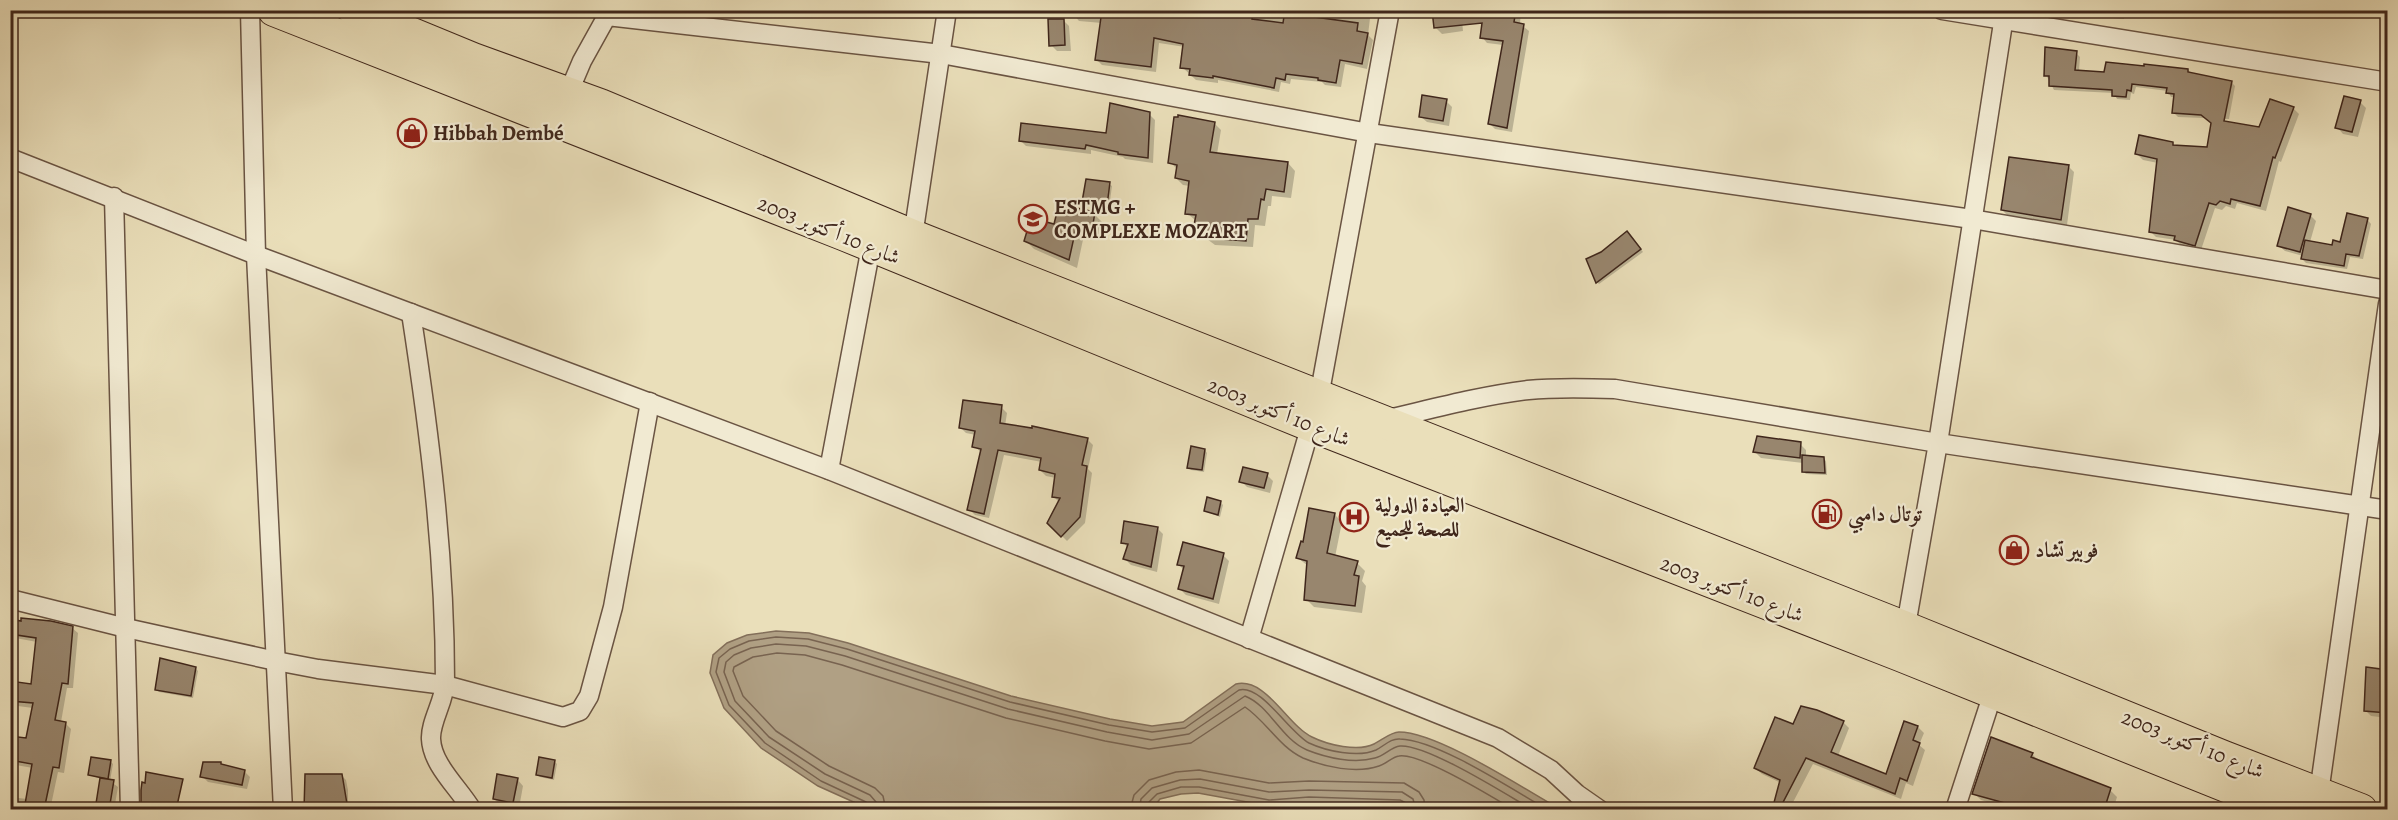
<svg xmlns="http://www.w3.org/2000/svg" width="2398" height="820" viewBox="0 0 2398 820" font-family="Alegreya,Amiri,serif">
<rect width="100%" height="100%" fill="#eadfba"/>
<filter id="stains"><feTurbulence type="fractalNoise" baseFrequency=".00333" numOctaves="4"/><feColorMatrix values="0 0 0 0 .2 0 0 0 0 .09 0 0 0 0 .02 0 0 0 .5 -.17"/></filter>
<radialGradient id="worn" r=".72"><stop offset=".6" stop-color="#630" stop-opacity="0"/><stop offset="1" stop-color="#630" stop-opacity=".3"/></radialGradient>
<!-- water -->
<path fill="#b0a084" stroke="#836f5a" stroke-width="1.5" d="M776 631 809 633 848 643 1011 696 1110 719 1152 726 1183 722 1236 684C1266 677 1287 725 1312 737 1328 745 1358 752 1374 744 1382 740 1391 732 1399 732 1438 732 1524 789 1560 809L1407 810 1400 806 1309 803 1269 806 1198 793 1181 794 1160 799 1152 809H869L818 786 761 748 724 708 710 673 713 655 727 643 747 635Z"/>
<!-- shadow -->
<g fill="#0003">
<polygon points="1074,10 1371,10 1368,35 1373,40 1367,69 1345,64 1341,87 1325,85 1322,82 1291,79 1290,84 1281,82 1279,92 1218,80 1218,83 1196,80 1182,67 1185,47 1159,43 1156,72 1102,65 1096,59 1102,23 1079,21 1074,15"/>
<polygon points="1461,10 1463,31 1442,34 1436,28"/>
<polygon points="1484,10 1521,10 1520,24 1529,31 1512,132 1495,129 1489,123 1503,45 1487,43 1482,37"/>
<polygon points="2106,10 2125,10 2124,19 2112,18"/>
<polygon points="1063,20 1069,26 1071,51 1057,51 1051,45"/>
<polygon points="2076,53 2080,57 2079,71 2106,73 2188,70 2192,74 2231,82 2235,86 2229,119 2178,117 2174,113 2175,97 2171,97 2168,91 2136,87 2134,94 2131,93 2130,100 2117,99 2114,93 2054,90 2046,75"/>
<polygon points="1446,101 1452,107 1449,126 1427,122 1420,116"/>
<polygon points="2271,101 2294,109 2299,114 2281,162 2279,161 2266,211 2237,203 2235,209 2226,206 2222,210 2215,208 2201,250 2181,245 2176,240 2156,237 2151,232 2158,163 2143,160 2137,154 2172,144 2175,147 2208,149 2260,129"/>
<polygon points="2360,102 2366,108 2358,137 2343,134 2337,127"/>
<polygon points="1149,114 1155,120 1153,163 1125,159 1123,157 1091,150 1091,154 1026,146 1021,141 1107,134"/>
<polygon points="1214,123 1221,130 1217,154 1288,163 1295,171 1291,198 1272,196 1271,206 1268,206 1265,226 1255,225 1253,247 1215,245 1195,230 1196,221 1187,213 1190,186 1183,185 1176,178 1178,170 1170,162"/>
<polygon points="2068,166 2074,172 2067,225 2008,216 2002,210"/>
<polygon points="1109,184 1112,186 1109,208 1087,204 1084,202"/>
<polygon points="1094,214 1102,222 1100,238 1084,235 1077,268 1034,249 1026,241 1055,226"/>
<polygon points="2310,215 2316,221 2310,242 2333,247 2341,243 2367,219 2371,224 2363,259 2350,257 2347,269 2306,263 2302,259 2303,256 2285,251 2278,245"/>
<polygon points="1630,235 1643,252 1599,284 1597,282 1602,254"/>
<polygon points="1001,407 1007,413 1005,426 1087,439 1093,445 1088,469 1092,473 1085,523 1067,541 1049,523 1059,502 1054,497 1056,478 1046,476 1040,470 1042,462 1004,455 989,518 975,515 969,509 982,453 974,446 976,435 966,433 961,428"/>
<polygon points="1800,444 1806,450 1806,457 1823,458 1826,461 1827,475 1806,474 1803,471 1803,463 1761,458 1755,452"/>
<polygon points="1205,450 1207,453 1204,472 1191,470 1189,468"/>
<polygon points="1267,475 1273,481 1270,493 1247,487 1241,481"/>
<polygon points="1220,502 1223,505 1220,517 1205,511"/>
<polygon points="1334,514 1342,522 1335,557 1357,563 1365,571 1362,581 1366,586 1362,613 1314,607 1306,599 1308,566 1298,558 1304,543"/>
<polygon points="1157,528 1163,534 1157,572 1131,565 1125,559 1128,548 1123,542"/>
<polygon points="1223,555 1229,561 1219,604 1186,595 1180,589 1184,570 1178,564"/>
<polygon points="10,621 72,628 78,633 73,688 67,688 61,722 65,723 71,729 64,773 58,772 50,810 10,810 10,797 27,799 33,768 10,764 10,737 28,740 33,708 10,705 10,682 33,685 37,642 10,637"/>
<polygon points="195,668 198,671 193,698 159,692 156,689"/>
<polygon points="2388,671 2388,718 2371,716 2365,710"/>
<polygon points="1843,722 1849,728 1838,756 1887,776 1918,727 1924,733 1919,745 1925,750 1913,786 1906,783 1901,799 1813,764 1789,810 1774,810 1781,783 1762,774 1755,768 1794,725"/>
<polygon points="2032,754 2039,761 2110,790 2117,797 2113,810 2012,810 1981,800 1974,793"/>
<polygon points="93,759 111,762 113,764 110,781 118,787 114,810 96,810 101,779 90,775"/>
<polygon points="554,761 557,764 554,780 540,777 537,775"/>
<polygon points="221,763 223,766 244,771 250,777 247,789 208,782 202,776"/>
<polygon points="341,775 346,780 348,790 348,810 305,810"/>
<polygon points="517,779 523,786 519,808 501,805 494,799"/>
<polygon points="577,808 590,808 592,810 577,810"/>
</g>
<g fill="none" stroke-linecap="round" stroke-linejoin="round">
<!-- shore -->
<g stroke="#786350" stroke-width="1.5">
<path d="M869 810 866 802 821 781 765 743 729 705 716 672 719 658 730 649 749 641 776 637 808 639 847 649 1010 702 1109 725 1152 732 1185 728 1239 690C1261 684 1289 732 1309 743 1326 751 1358 758 1376 750 1384 746 1391 738 1400 739 1438 740 1513 790 1548 810"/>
<path d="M877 810 876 802 870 795 825 774 769 737 735 701 724 672 726 662 734 655 751 648 776 644 806 646 845 656 1008 709 1107 732 1152 740 1189 734 1245 696C1270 706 1281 739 1307 750 1327 758 1354 764 1375 758 1384 756 1391 747 1400 746 1427 744 1507 795 1533 810"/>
<path d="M886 810 883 796 875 788 829 766 776 731 743 696 733 671 734 667 753 657 777 653 805 655 842 665 1006 718 1105 741 1149 749 1191 743 1245 707C1266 721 1279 747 1303 758 1325 767 1356 774 1379 766 1386 764 1392 757 1399 756 1420 752 1494 798 1514 810"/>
<polyline points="1130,810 1134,795 1149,780 1176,772 1199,770 1269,783 1309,781 1404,783 1419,792 1424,800 1425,810"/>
<polyline points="1139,810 1141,799 1152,788 1180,780 1200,779 1269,792 1309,790 1402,792 1413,799 1416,810"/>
<polyline points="1146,810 1148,803 1157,794 1181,787 1199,787 1269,800 1309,797 1400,800 1406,803 1408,810"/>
</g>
</g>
<!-- building -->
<g fill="#98866e" stroke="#3f261b" stroke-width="1.5">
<polygon points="1102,10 1253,10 1252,19 1283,23 1285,10 1316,10 1315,17 1358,23 1357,31 1368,33 1362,64 1340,60 1336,83 1318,80 1318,78 1286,74 1285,80 1276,78 1274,88 1213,76 1213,78 1189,75 1190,69 1180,68 1183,44 1154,38 1151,67 1095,60"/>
<polygon points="1432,10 1516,10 1514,22 1524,24 1507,128 1488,124 1503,41 1480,38 1482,23 1434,28"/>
<polygon points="1048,19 1064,19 1065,45 1049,46"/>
<polygon points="2045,47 2077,51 2075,70 2104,72 2106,62 2144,66 2144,64 2188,69 2188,72 2232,81 2224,121 2259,127 2270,99 2294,107 2275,158 2273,157 2260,206 2231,199 2230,204 2220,201 2216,205 2209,203 2195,246 2174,240 2175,236 2149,232 2157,159 2135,154 2139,135 2173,142 2173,145 2207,147 2211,123 2201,115 2172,113 2174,94 2166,93 2167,88 2132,84 2131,91 2127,90 2126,97 2112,96 2112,90 2049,86 2049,76 2044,76"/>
<polygon points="1422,95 1447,99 1443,121 1419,117"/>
<polygon points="2344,96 2361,100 2352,132 2335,128"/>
<polygon points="1110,103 1150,112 1148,158 1118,154 1118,152 1086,145 1085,149 1019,141 1021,123 1106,133"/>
<polygon points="1178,115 1215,122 1210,152 1288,162 1284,192 1266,189 1264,200 1261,199 1258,219 1248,219 1246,241 1207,238 1207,233 1193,230 1196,215 1185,214 1189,181 1175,178 1177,165 1168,163 1174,117 1178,117"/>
<polygon points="2009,157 2069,165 2061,220 2001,210"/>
<polygon points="1086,179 1110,182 1107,206 1082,202"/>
<polygon points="1059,204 1095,212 1092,230 1076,228 1069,260 1024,241 1031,218 1054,224"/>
<polygon points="2288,207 2311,214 2300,252 2277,246"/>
<polygon points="2347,213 2368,218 2359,256 2346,254 2344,266 2301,259 2305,240 2332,245 2333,240 2340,242"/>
<polygon points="1627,231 1641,249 1596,283 1586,259 1601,252"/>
<polygon points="963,400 1002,405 1000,423 1032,428 1032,426 1088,438 1082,465 1087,466 1080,517 1061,537 1047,523 1060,498 1052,497 1055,474 1039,470 1041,458 998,450 984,514 967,510 981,449 972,447 975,431 959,428"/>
<polygon points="1757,436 1801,442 1800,458 1753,452"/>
<polygon points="1191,446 1205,449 1202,470 1187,468"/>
<polygon points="1802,455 1824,457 1825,473 1802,472"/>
<polygon points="1243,467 1268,473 1264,488 1239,482"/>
<polygon points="1207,497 1221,501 1218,515 1204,511"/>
<polygon points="1309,508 1335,513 1327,553 1358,561 1354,575 1359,576 1355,606 1304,600 1307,561 1296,558 1301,541 1303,542"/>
<polygon points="1124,521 1158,527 1151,567 1123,559 1128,544 1121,543"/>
<polygon points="1183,542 1224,553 1213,599 1178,589 1184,566 1177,565"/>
<polygon points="21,618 51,621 73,626 68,684 62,683 55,720 66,722 59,768 53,767 44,810 24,810 32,764 10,760 10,736 26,738 33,703 10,701 10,681 31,684 36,638 10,634 10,619 21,621"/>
<polygon points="160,658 196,667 191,696 155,690"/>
<polygon points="2366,667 2388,670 2388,713 2364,711"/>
<polygon points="1801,706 1817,710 1844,721 1831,752 1886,774 1904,721 1918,726 1913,740 1920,743 1907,781 1900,778 1895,794 1806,758 1779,810 1772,810 1780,780 1754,768 1775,717 1793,724"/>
<polygon points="1991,737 2033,753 2031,757 2111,788 2104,810 2010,810 2012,805 1972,794"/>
<polygon points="91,757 111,760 108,779 88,775"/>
<polygon points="539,757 555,760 552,778 536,775"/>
<polygon points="203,762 221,762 221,764 245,770 242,785 200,777"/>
<polygon points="146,772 183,779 176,810 141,810 141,790 142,782 145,783"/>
<polygon points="305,774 342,774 348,810 304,810"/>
<polygon points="497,774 518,778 513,803 493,799"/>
<polygon points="100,778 114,780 109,810 95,810"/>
</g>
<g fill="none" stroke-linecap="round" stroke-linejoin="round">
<!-- street casing -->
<g stroke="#6a5443" stroke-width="21">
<g id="street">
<polyline points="250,10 256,255 283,810"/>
<polyline points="1942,10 2388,82"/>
<polyline points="565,101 582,61 607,16 941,54 1369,133 1972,219 2388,290"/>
<polyline points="10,158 256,255 829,470 1498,738 1551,770 1577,794 1600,810"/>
<polyline points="114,197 130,810"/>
<polyline points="913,236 947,10"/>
<path d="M411 313C430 436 445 557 445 682 445 700 430 722 431 739 432 765 459 788 472 810"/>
<path d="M1384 420C1432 409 1479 396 1528 390 1557 387 1586 388 1615 389L1938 443 2388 510"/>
<polyline points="829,470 871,247"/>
<polyline points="10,599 126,628 276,661 318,669 445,685 563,717 580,711 589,696 613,607 650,402"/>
<polyline points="1904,637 1938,443 2005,10"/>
<polyline points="1249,639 1319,397 1390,10"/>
<polyline points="2319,793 2388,304"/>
<polyline points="1955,810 1993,693"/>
</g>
</g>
<!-- highway casing -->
<g stroke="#3f261b" stroke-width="34">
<g id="highway">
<polyline points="274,10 843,234 1310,425 1900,655 2286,810"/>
<polyline points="354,10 473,59 600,105 913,236 1906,628 2224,757 2361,810"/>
</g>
</g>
<!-- street -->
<use href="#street" stroke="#f1ead2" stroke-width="18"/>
<!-- highway -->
<use href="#highway" stroke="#eadfba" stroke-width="32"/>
</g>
<!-- icons -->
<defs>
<g id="shop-ring" transform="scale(1.5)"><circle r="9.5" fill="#f1ead2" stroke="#8f2418" stroke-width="1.5"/><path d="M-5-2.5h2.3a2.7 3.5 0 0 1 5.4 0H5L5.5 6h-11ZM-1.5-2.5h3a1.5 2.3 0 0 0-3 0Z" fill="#8f2418"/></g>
<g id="school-ring" transform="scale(1.5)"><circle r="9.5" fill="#f1ead2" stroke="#8f2418" stroke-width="1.5"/><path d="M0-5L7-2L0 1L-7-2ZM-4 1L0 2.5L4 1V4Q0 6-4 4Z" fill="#8f2418"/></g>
<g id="fuel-ring" transform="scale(1.5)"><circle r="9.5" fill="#f1ead2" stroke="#8f2418" stroke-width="1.5"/><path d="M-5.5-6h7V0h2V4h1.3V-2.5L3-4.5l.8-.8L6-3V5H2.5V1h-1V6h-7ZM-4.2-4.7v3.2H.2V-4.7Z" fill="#8f2418"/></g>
<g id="hospital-ring" transform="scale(1.5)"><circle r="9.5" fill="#f1ead2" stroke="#8f2418" stroke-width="1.5"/><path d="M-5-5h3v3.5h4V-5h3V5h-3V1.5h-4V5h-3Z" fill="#8f2418"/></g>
</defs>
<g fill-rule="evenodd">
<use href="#shop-ring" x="412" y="133"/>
<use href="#school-ring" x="1033" y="219"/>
<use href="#fuel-ring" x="1827" y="514"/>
<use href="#hospital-ring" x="1354" y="517"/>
<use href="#shop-ring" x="2014" y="550"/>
</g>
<g text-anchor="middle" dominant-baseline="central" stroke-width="4.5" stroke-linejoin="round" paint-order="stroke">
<!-- poi labels -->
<g font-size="21" font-weight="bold" fill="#3f261b" stroke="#f1ead2" text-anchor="start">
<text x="433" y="133">Hibbah Dembé</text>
<text x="1054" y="207">ESTMG +<tspan x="1054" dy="24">COMPLEXE MOZART</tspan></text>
<text x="1375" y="505">العيادة الدولية<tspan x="1375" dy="24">للصحة للجميع</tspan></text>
<text x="1848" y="514">توتال دامبي</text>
<text x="2035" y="550">فوبير تشاد</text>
</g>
<!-- street labels -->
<g font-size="21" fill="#3f261b" stroke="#f1ead2">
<text transform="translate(829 230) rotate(22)">شارع 10 أكتوبر 2003</text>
<text transform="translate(1279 412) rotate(22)">شارع 10 أكتوبر 2003</text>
<text transform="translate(1732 589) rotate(21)">شارع 10 أكتوبر 2003</text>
<text transform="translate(2193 744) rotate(22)">شارع 10 أكتوبر 2003</text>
</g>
</g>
<!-- margin -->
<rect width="2398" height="820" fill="none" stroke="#eadfba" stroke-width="36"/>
<rect x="12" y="12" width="2374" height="796" fill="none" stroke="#3f261b" stroke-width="3"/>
<rect x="18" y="18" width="2362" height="784" fill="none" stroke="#3f261b" stroke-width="1.5"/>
<rect width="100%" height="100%" filter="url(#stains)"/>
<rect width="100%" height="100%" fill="url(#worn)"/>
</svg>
